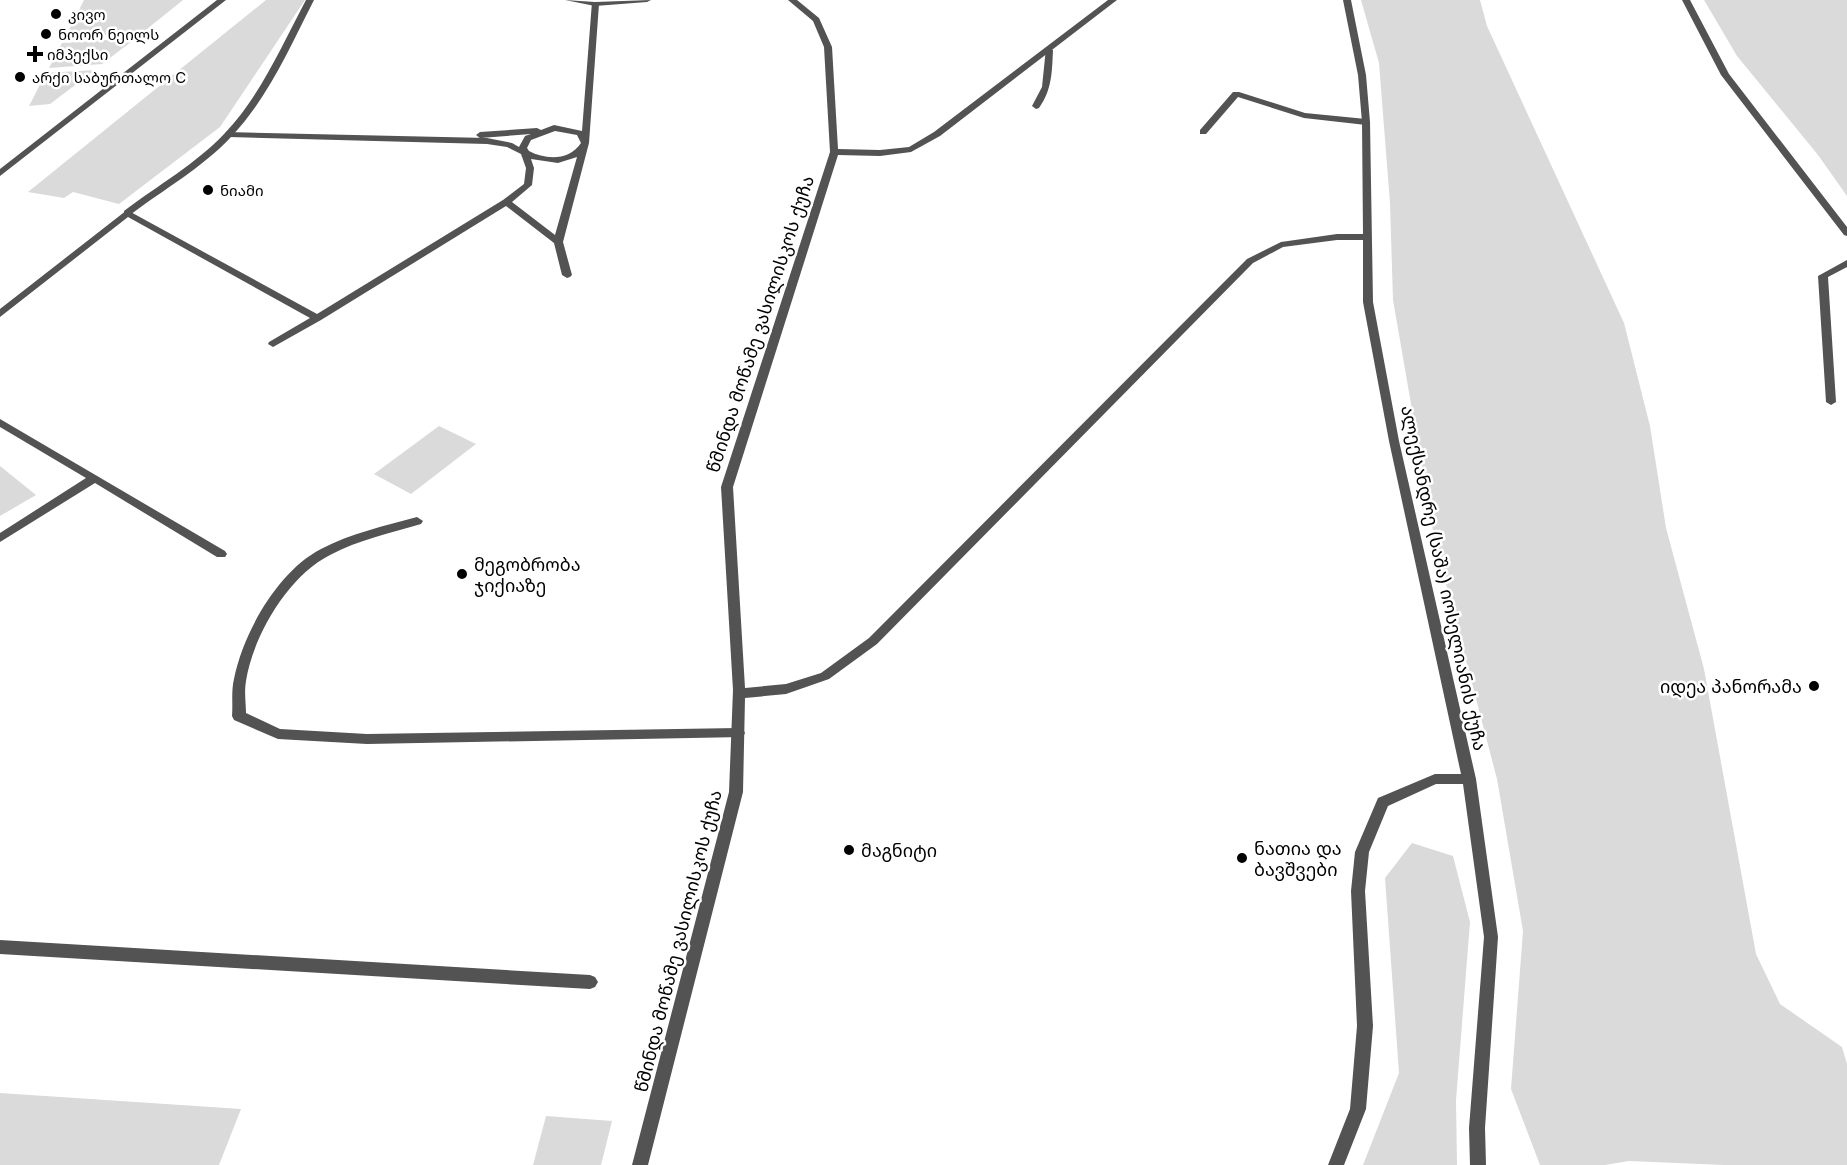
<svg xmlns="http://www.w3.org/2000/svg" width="1847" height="1165" viewBox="0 0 1847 1165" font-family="Inter,'Noto Sans Georgian',sans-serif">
<rect width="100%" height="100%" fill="#fff"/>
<!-- green -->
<g fill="#dadada">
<polygon points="84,0 183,0 142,33 65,38"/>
<polygon points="266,0 305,0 220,127 119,204 73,192 64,198 28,192"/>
<polygon points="1361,0 1480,0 1487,26 1624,323 1650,426 1666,528 1704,669 1756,954 1780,1004 1842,1047 1847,1064 1847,1165 1724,1165 1629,1161 1605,1165 1540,1165 1511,1089 1523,931 1497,779 1435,542 1393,300 1390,203 1379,63"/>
<polygon points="1704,0 1847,0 1847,196 1818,155 1737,56"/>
<polygon points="136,38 102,64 49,68 62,43"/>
<polygon points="95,70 50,104 29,106 46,73"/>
<polygon points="439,426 476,444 411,494 374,474"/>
<polygon points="0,466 36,495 0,516"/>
<polygon points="1412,843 1453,856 1470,922 1456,1100 1457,1165 1363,1165 1399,1073 1385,878"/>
<polygon points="0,1093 241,1109 219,1165 0,1165"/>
<polygon points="546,1116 612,1121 601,1165 533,1165"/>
</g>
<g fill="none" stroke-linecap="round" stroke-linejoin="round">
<!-- service -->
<g fill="#535353" fill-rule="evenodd">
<path d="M592 2 599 4 589 143 563 242 572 275 570 277 567 278 562 275 554 243 506 206 321 320 273 347 268 344 269 342 310 318 128 217 0 317V309L127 210 317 314 503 200 524 184 526 168 521 154 507 147 487 144 229 137 225 134 226 132 487 138 512 143 519 147 525 136 531 134 480 138 476 135 480 132 537 128 541 130 554 125 582 131ZM555 131 577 135 581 143C569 161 546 160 529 151L527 148 531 140ZM577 157 555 235 512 202 532 185 534 168 531 159 558 163Z"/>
<path d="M1046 48 1053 50C1052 72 1052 90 1039 108L1036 109 1032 106 1042 87Z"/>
<polygon points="1233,92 1239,92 1305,113 1366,119 1370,122 1366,125 1304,118 1238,97 1206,134 1200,134 1200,130"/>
<polygon points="1847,260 1847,267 1828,277 1836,402 1831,405 1826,402 1818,276"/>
<polygon points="0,419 225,551 227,554 225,557 217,557 95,483 0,542 0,533 86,478 0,427"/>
<path d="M417 517 423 521 421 524C391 533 358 540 330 555 288 576 253 636 246 681 244 692 246 703 246 713L280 729 367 734 738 728 743 729 745 733 743 737 367 744 278 739 234 720 232 716C233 704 231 691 234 679 243 633 278 571 321 549 351 533 385 526 417 517Z"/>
<polygon points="0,940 590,975 595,977 598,982 595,987 590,989 0,954"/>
</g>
<!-- minor -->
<g fill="#535353" fill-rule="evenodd">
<path d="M306 0H314C290 47 268 98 231 137 202 168 164 189 130 215H124V211C158 185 196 164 225 133 261 95 282 45 306 0Z"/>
<polygon points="565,0 595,2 651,0 647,2 595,6"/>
<polygon points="788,0 797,0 819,18 832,47 838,149 880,150 909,147 934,132 1108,0 1117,0 940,136 911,152 880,156 838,155 733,487 745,688 786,684 821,673 869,638 1247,259 1281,242 1337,234 1363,234 1362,122 1358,75 1343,0 1351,0 1366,75 1370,122 1373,302 1399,441 1476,779 1498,937 1485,1128 1486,1165 1470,1165 1469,1128 1484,937 1463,784 1436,784 1388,806 1369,852 1365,891 1373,1026 1366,1109 1344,1165 1328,1165 1350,1109 1357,1026 1351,891 1355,852 1378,798 1435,774 1461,774 1389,441 1363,302 1363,240 1337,240 1283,247 1253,263 877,644 829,679 786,694 745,698 743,792 648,1165 632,1165 729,792 733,690 721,487 830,152 824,47 813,21"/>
</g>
<!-- tertiary -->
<g fill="#535353" fill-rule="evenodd">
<polygon points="217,0 226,0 0,176 0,169"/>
<polygon points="1682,0 1690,0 1729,74 1847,227 1847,236 1844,235 1721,75"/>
</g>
</g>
<!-- markers -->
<g fill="#000" stroke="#fff" stroke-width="2">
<circle cx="56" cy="14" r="6"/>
<circle cx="46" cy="34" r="6"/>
<path d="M32 45h6v6h6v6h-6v6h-6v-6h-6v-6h6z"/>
<circle cx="20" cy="77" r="6"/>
<circle cx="208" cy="190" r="6"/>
<circle cx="462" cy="574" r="6"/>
<circle cx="1814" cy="686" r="6"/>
<circle cx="849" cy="850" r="6"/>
<circle cx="1242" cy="858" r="6"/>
</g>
<g text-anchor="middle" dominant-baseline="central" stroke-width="5" stroke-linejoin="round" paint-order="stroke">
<!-- far-poi labels -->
<g font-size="15" fill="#000" stroke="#fff" text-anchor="start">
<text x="68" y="14">კივო</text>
<text x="58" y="34">ნოორ ნეილს</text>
<text x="47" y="54">იმპექსი</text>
<text x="32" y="77">არქი საბურთალო C</text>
<text x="220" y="190">ნიამი</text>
</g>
<!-- street labels -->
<g font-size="18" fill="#000" stroke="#fff">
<text transform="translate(760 324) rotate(-72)">წმინდა მოწამე ვასილისკოს ქუჩა</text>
<text transform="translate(1444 578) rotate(78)">ალექსანდრე (საშა) იოსელიანის ქუჩა</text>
<text transform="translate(678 941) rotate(-76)">წმინდა მოწამე ვასილისკოს ქუჩა</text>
</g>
<!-- poi labels -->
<g font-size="18" fill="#000" stroke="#fff" text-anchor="start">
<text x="474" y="564">მეგობრობა<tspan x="474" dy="21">ჯიქიაზე</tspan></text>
<text x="1802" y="686" text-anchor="end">იდეა პანორამა</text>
<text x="1254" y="848">ნათია და<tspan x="1254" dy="21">ბავშვები</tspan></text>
<text x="861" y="850">მაგნიტი</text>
</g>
</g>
</svg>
